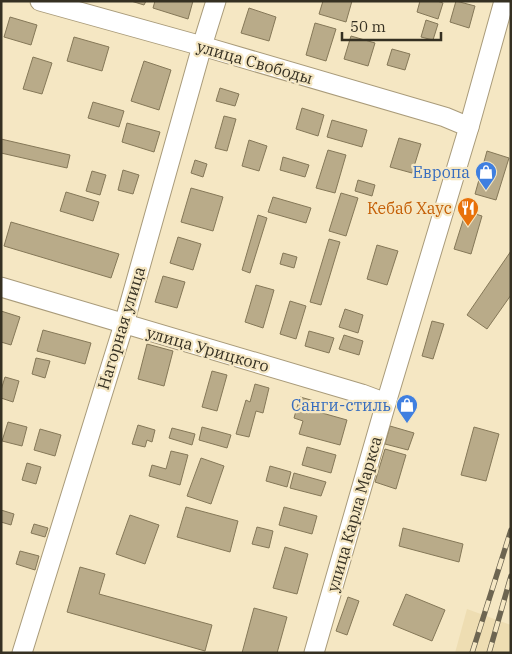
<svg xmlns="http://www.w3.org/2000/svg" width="512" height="654" viewBox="0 0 512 654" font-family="'IBM Plex Serif',serif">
<rect width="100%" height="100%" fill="#f5e7c3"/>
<!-- built -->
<polygon fill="#eeddb2" points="467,609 511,625 511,653 455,653"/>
<!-- building -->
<g fill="#b9ab89" stroke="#857858">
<polygon points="131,1 146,1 144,5"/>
<polygon points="155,1 193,1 188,19 153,8"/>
<polygon points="323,1 352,1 346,22 319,14"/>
<polygon points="420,1 437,1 443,3 438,19 417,12"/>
<polygon points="456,1 475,6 469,28 450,22"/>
<polygon points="249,8 276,17 269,41 241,33"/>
<polygon points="10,17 37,25 31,45 4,37"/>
<polygon points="426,20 438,24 433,40 421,37"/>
<polygon points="315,23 336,29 326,61 306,55"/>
<polygon points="351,36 375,43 368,66 344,59"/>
<polygon points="74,37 109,47 102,71 67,61"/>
<polygon points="392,49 410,54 405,70 387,65"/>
<polygon points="33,57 52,63 42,94 23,89"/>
<polygon points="144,61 171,70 159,110 131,101"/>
<polygon points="220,88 239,94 235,106 216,101"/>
<polygon points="93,102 124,111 119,127 88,118"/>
<polygon points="302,108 324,115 318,136 296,129"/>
<polygon points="224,116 236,119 227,151 215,148"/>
<polygon points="332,120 367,130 362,147 327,137"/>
<polygon points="127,123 160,132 154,152 122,142"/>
<polygon points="399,138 421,144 412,173 390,167"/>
<polygon points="1,139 70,155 67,168 1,153"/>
<polygon points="249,140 267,146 259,171 242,166"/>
<polygon points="328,150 346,155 335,193 316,188"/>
<polygon points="487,151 509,158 496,200 475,194"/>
<polygon points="283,157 309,165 305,177 280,170"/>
<polygon points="195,160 207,164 203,177 191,173"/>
<polygon points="123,170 139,175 133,194 118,190"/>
<polygon points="92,171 106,175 100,195 86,191"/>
<polygon points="358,180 375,185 372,196 355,191"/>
<polygon points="191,188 223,197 213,231 181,222"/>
<polygon points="66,192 99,202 93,221 60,211"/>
<polygon points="341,193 358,198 346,236 329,231"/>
<polygon points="273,197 311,208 306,223 268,212"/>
<polygon points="466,211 482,216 471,254 454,249"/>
<polygon points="258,215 267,218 250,273 242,270"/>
<polygon points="11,222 119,254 111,278 4,246"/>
<polygon points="178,237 201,244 193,270 170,263"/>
<polygon points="329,239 340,242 321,305 310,302"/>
<polygon points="377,245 398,251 387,285 367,279"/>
<polygon points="511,251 511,295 487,329 467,315"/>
<polygon points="283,253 297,257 294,268 280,264"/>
<polygon points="163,276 185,282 177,308 155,302"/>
<polygon points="256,285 274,290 263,328 245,322"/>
<polygon points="290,301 306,306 296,339 280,334"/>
<polygon points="345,309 363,315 358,333 339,327"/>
<polygon points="1,311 20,317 11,345 1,342"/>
<polygon points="432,321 444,324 433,359 422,356"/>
<polygon points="43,330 91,343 85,364 37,351"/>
<polygon points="309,331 334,338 329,353 305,346"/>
<polygon points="344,335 363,341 359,355 339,349"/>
<polygon points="147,344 173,351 164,386 138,379"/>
<polygon points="36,358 50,361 45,378 32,374"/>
<polygon points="212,371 227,375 217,411 202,407"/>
<polygon points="5,377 19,381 13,402 1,398 1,390"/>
<polygon points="255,384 269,388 263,413 256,411 249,437 236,434 246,400 250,402"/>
<polygon points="300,397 318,402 315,411 347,420 340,445 299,434 303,421 294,418"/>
<polygon points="8,422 27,427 22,446 2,441"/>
<polygon points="138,425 155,430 152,442 147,440 145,447 132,444"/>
<polygon points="390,426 414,433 408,450 385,444"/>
<polygon points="202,427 231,435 227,448 199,440"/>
<polygon points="474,427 499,434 486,481 461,475"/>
<polygon points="172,428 195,434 192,445 169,438"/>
<polygon points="40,429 61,435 55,456 34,450"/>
<polygon points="307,447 336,455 331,473 302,465"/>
<polygon points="385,449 406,455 396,489 375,482"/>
<polygon points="171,451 188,455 180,485 149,476 152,465 166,469"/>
<polygon points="201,458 224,466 211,504 187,496"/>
<polygon points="27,463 41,467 36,484 22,480"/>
<polygon points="270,466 291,472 287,487 266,481"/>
<polygon points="294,473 326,482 321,496 290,488"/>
<polygon points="186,507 238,521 230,552 177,537"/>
<polygon points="284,507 317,516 312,534 279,525"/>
<polygon points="1,510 14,514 11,525 1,522"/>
<polygon points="130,515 159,525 145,564 116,554"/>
<polygon points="34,524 48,528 45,537 31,533"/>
<polygon points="257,527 273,531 269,548 252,544"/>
<polygon points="403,528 463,544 459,562 399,546"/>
<polygon points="285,547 308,554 297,594 273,588"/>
<polygon points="20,551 39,556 35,570 16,564"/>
<polygon points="80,567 105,574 99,594 212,625 205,651 67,612"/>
<polygon points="406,594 445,610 432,641 393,625"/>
<polygon points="348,597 359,601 347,635 336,631"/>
<polygon points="254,608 287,617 277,653 242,653"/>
</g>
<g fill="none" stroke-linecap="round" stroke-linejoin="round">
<!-- minor casing -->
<g stroke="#a99b7a" stroke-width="21">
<g id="minor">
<polyline points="40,1 202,46 445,117 469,127"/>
<polyline points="1,287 362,394 386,403"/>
<polyline points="22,653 124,324 202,46 216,1"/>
<polyline points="314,653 386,403 469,127 504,1"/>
</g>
</g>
<!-- minor -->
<use href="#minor" stroke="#fff" stroke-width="19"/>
<!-- rail casing -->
<g stroke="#6d6551" stroke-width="5.5">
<g id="rail">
<polyline points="472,653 511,530"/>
<polyline points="489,653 511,576"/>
</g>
</g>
<!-- rail -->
<use href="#rail" stroke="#f5e7c3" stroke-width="4" stroke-dasharray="11" stroke-linecap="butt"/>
</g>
<!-- icons -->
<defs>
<g id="shop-pin" transform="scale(1.125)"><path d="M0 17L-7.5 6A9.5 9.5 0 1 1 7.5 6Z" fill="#3f7fe0" stroke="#f5e7c3"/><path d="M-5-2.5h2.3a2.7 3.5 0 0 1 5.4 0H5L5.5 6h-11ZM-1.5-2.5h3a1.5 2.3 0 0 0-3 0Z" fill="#fff"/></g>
<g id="restaurant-pin" transform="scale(1.125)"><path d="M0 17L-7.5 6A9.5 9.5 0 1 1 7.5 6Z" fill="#e8710a" stroke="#f5e7c3"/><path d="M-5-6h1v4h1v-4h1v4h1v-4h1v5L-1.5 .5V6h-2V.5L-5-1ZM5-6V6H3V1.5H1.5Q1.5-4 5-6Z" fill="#fff"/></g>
</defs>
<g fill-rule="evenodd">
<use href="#shop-pin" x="486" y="172"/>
<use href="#restaurant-pin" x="468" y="208"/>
<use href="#shop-pin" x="407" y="405"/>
</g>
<g text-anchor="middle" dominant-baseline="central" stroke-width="4.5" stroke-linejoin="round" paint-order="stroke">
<!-- street labels -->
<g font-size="16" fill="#353022" stroke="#f5e7c3">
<text transform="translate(255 62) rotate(16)">улица Свободы</text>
<text transform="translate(121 328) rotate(-73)">Нагорная улица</text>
<text transform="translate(208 349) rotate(16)">улица Урицкого</text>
<text transform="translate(354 514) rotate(-74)">улица Карла Маркса</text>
</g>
<!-- shop labels -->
<g font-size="16" fill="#366cbe" stroke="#f5e7c3" text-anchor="end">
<text x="470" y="172">Европа</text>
<text x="391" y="405">Санги-стиль</text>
</g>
<!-- food labels -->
<g font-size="16" fill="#c56008" stroke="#f5e7c3" text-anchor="end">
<text x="452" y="208">Кебаб Хаус</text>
</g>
</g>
<!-- border -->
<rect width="512" height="654" fill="none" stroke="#353022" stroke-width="5"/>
<!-- scale -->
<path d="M342 32v8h99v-8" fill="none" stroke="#353022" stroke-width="2.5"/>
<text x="350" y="32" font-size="15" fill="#353022" stroke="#f5e7c3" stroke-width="4" paint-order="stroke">50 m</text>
</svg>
